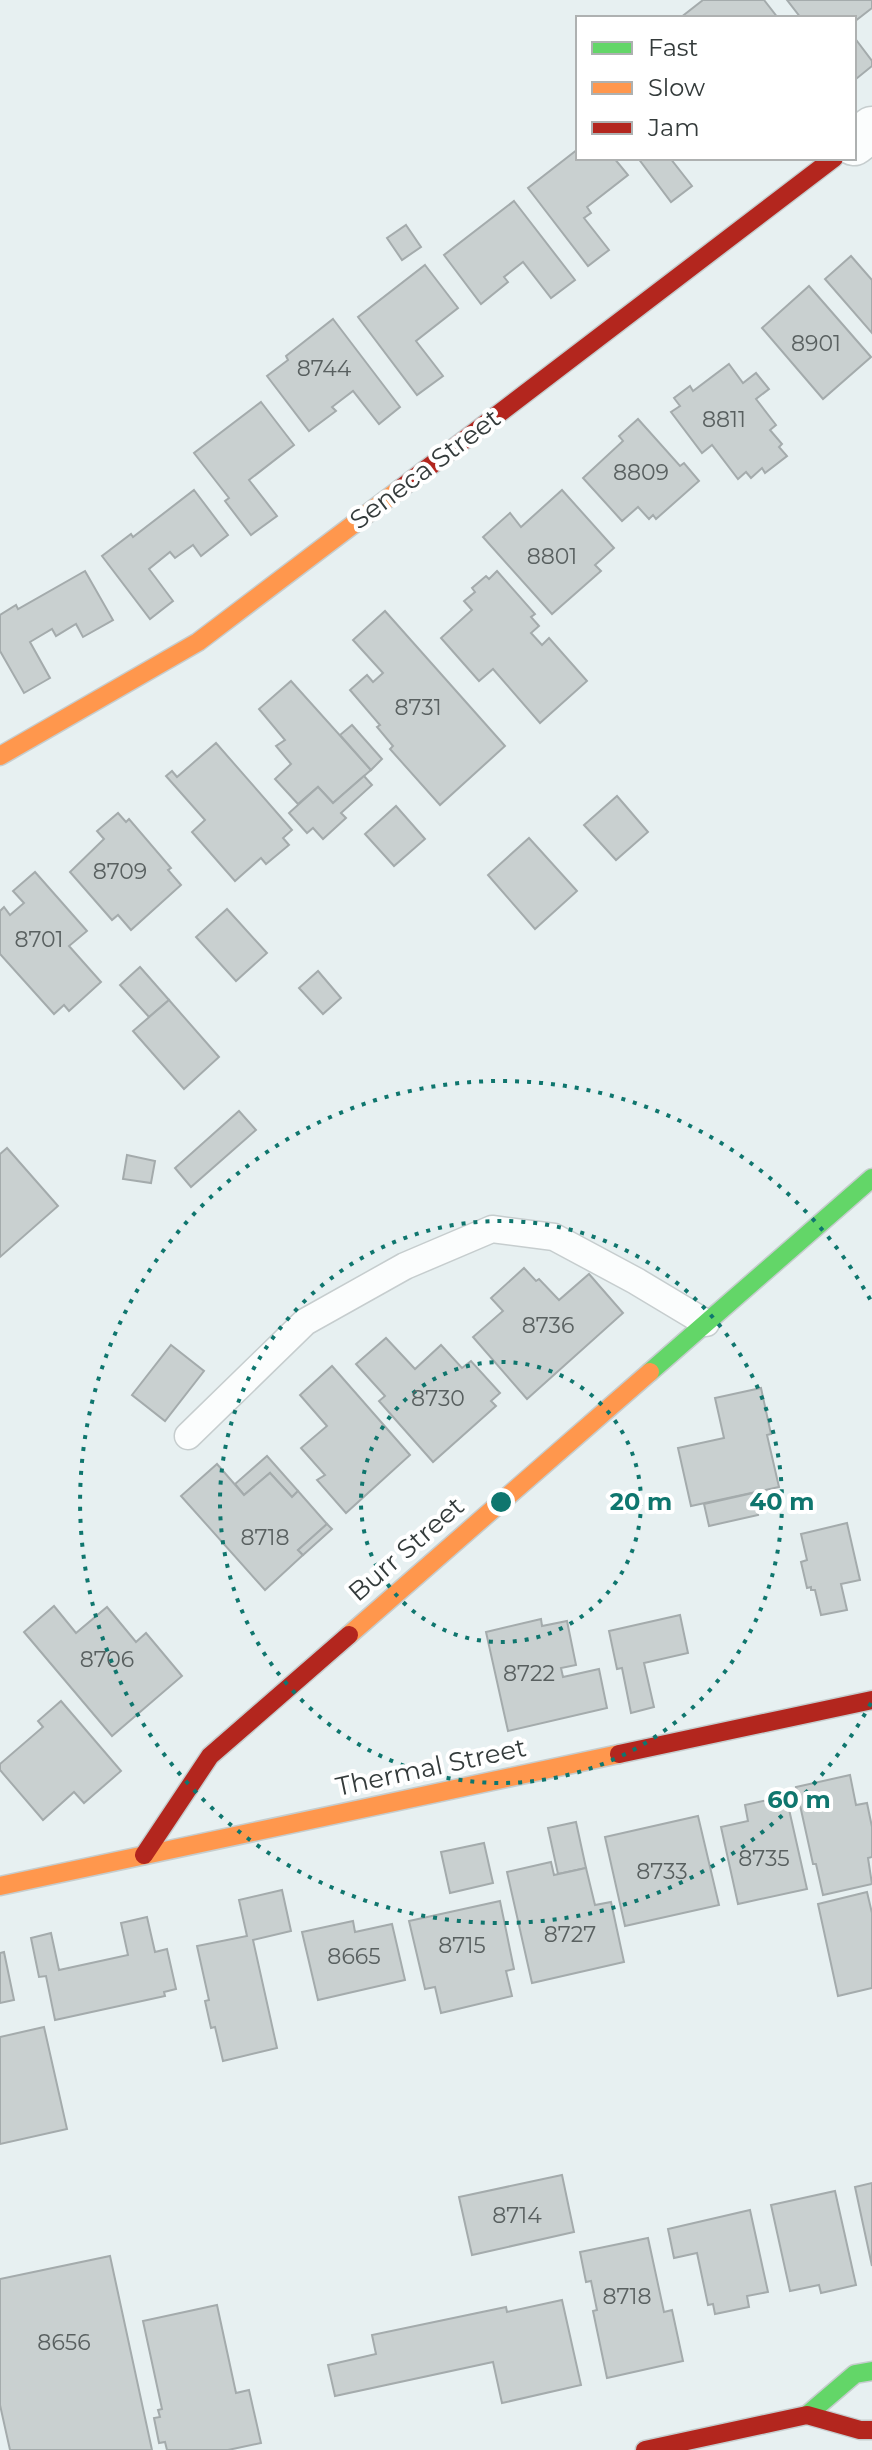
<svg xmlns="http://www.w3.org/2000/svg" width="872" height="2450" viewBox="0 0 872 2450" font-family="Montserrat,sans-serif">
<rect width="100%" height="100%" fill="#e7f0f1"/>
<!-- building -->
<g fill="#c9d0d0" stroke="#a4abac" stroke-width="2">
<polygon points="703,0 764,0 778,18 680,18"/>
<polygon points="787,0 872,0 872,8 854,22 854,18 801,18"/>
<polygon points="854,37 872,61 872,66 856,79 854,77"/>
<polygon points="578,149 578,158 614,158 628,175 587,207 591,213 584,218 609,250 588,266 528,188"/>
<polygon points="638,158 670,158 692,186 671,202"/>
<polygon points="514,201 575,280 551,298 523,262 504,277 508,282 481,304 444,255"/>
<polygon points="406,225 421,247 402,260 387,238"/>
<polygon points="851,256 872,280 872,333 825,279"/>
<polygon points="425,265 458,308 416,341 443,376 417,395 358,317"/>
<polygon points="809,286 871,357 823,399 762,328"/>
<polygon points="333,319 400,407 379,424 353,391 332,407 336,411 309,431 267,376 288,360 286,356"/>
<polygon points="729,364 743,383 756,373 769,389 756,399 776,425 770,430 782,444 779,447 787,456 765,473 762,468 751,478 746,472 738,479 712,445 702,453 671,412 680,406 674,398 690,386 693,391"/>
<polygon points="261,402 294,445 249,480 277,516 251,535 225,501 229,498 194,453"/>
<polygon points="638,419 680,466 684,463 699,481 656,519 653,515 649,519 638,507 622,521 583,478 623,441 619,436"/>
<polygon points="194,490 228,535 201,556 193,545 175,558 170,552 149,569 173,601 150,619 102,556 131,534 133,537"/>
<polygon points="562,490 614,548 595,565 601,571 552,614 483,537 510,513 521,527"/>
<polygon points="85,571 113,620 83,637 76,624 56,636 52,629 30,642 50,678 24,693 0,651 0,615 16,605 18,609"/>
<polygon points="497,571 535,614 531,617 539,626 531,633 542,645 549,638 587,681 540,723 493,669 479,681 441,638 472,610 464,601 475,592 472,588 486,576 489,579"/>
<polygon points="385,611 505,746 440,805 390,749 393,746 377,727 380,725 350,690 367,675 373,682 383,673 353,640"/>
<polygon points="291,681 371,770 333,803 318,787 298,804 275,779 291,764 276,746 285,740 259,709"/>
<polygon points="352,725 382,759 371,770 340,735"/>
<polygon points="216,743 292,830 283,838 289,845 266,864 261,858 235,881 192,832 205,820 166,776 172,771 177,777"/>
<polygon points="364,776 372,785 341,813 346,818 323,839 313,828 307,833 289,813 318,787 333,803"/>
<polygon points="617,796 648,832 616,860 584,825"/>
<polygon points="396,806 425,839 394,866 365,834"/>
<polygon points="118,813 126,822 129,819 171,868 168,870 181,885 131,930 118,915 112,920 70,872 104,839 97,831"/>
<polygon points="529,838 577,891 535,929 488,875"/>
<polygon points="35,872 87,931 69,946 101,982 69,1011 64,1005 54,1014 0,954 0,911 4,907 10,915 24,903 13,891"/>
<polygon points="227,909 267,953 236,981 196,937"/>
<polygon points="140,967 169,1000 149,1017 120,985"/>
<polygon points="318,971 341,998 323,1014 299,988"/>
<polygon points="169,1000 219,1057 184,1089 133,1031"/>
<polygon points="239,1111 256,1130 191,1187 175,1168"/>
<polygon points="7,1148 58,1206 0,1257 0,1154"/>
<polygon points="127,1155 155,1161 151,1183 123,1179"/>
<polygon points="524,1268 536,1281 539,1279 559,1300 589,1274 623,1313 527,1399 473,1337 503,1311 491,1298"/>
<polygon points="386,1338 415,1369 441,1345 462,1368 471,1361 500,1393 491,1401 496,1406 433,1462 379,1401 385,1396 356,1364"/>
<polygon points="171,1345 204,1371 165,1421 132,1395"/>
<polygon points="332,1366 410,1455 346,1513 317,1480 325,1475 301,1448 327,1426 300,1395"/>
<polygon points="761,1388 771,1434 767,1435 779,1487 691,1506 678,1448 724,1438 715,1398"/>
<polygon points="267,1456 298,1491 292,1497 270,1473 244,1495 235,1484"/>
<polygon points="217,1464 244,1495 270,1473 292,1497 298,1491 327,1524 298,1550 303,1555 265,1590 181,1496"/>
<polygon points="753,1493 758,1515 709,1526 704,1504"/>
<polygon points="847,1523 860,1580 841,1584 847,1610 821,1615 815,1590 811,1590 811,1587 807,1588 801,1562 807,1560 801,1534"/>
<polygon points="327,1524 332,1529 303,1555 298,1550"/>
<polygon points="54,1606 76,1633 107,1607 136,1642 146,1633 182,1676 112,1736 24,1632"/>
<polygon points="680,1615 688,1653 644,1663 654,1707 631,1713 622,1668 617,1669 609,1631"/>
<polygon points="541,1619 542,1626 567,1621 576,1665 561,1668 563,1677 599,1669 607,1708 508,1731 486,1632"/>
<polygon points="61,1701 121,1771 84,1803 74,1792 43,1820 0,1770 0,1764 43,1727 38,1721"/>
<polygon points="850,1775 856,1805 867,1803 872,1827 872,1857 868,1858 872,1884 823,1895 816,1864 813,1864 796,1787"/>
<polygon points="786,1796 807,1889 738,1904 721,1827 748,1821 745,1805"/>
<polygon points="698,1816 719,1905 625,1926 605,1837"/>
<polygon points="576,1822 586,1868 558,1874 548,1828"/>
<polygon points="484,1843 493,1883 450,1893 441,1852"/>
<polygon points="551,1862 554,1875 586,1868 595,1905 611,1902 624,1962 532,1983 507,1872"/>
<polygon points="282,1890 291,1931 253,1940 277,2048 223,2061 215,2027 211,2028 205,2001 209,2000 197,1946 247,1936 239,1900"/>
<polygon points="867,1892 872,1913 872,1988 838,1996 818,1904"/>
<polygon points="500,1901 514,1969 506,1971 512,1996 441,2013 435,1987 425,1989 409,1921"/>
<polygon points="147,1917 155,1952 167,1949 176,1989 164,1992 165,1996 55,2020 46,1976 39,1977 31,1938 51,1933 59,1970 128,1955 121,1923"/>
<polygon points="353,1921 355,1932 392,1924 405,1980 318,2000 302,1932"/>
<polygon points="4,1952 14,2000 0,2003 0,1953"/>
<polygon points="44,2027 67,2129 0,2144 0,2037"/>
<polygon points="562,2175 574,2232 472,2255 459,2197"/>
<polygon points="872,2183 872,2266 855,2187"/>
<polygon points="835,2191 856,2285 821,2293 819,2285 790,2291 771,2205"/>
<polygon points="750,2210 768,2292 747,2296 749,2307 715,2314 713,2304 708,2305 697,2253 674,2258 668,2229"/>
<polygon points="648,2238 664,2312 672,2310 683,2361 607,2378 593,2311 597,2310 591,2281 586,2282 580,2252"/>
<polygon points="110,2256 152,2450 10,2450 0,2405 0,2279"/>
<polygon points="562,2300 581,2385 502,2403 493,2362 335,2396 328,2365 376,2354 372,2335 506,2307 507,2312"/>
<polygon points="217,2305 236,2393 249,2390 261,2443 228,2450 167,2450 165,2442 159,2443 154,2418 160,2417 158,2410 162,2409 143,2321"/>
</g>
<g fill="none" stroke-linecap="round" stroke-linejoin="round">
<!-- lane casing -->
<g stroke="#c6cdce" stroke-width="29">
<polyline id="lane" points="188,1436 305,1322 405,1266 492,1229 554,1237 636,1281 706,1323"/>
</g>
<!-- street casing -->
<g stroke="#c6cdce" stroke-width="47">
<polyline id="street" points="854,143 872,129"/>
</g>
<!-- fast casing -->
<g stroke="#c6cdce" stroke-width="21">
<g id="fast">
<polyline points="650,1372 872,1178"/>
<polyline points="807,2415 855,2374 872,2371"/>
</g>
</g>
<!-- slow casing -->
<g stroke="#c6cdce" stroke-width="21">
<g id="slow">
<polyline points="0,756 198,642 400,489"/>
<polyline points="349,1635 650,1372"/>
<polyline points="0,1886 619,1754"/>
</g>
</g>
<!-- jam casing -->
<g stroke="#c6cdce" stroke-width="21">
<g id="jam">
<polyline points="400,489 834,158"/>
<polyline points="619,1754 872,1700"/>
<polyline points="144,1855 210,1756 349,1635"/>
<polyline points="645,2450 807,2415 860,2430 872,2430"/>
</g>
</g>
<!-- lane -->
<use href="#lane" stroke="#fbfdfd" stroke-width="26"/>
<!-- street -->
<use href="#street" stroke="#fbfdfd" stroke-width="44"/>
<!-- fast -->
<use href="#fast" stroke="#63d668" stroke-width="18"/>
<!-- slow -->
<use href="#slow" stroke="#ff974d" stroke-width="18"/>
<!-- jam -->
<use href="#jam" stroke="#b3261e" stroke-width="18"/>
</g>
<!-- distance rings -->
<g fill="none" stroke="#0f766e" stroke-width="4" stroke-dasharray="4 8">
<circle cx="501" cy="1502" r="140"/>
<circle cx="501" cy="1502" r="281"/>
<path d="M871 1703A421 421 0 1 1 871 1301"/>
</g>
<g text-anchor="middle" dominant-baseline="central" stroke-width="8" stroke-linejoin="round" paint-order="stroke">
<!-- number labels -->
<g font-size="22" fill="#596060">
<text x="816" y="343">8901</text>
<text x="324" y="368">8744</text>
<text x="724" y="419">8811</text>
<text x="641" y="472">8809</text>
<text x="552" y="556">8801</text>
<text x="418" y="707">8731</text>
<text x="120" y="871">8709</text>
<text x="39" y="939">8701</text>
<text x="548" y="1325">8736</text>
<text x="438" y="1398">8730</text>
<text x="265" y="1537">8718</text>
<text x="107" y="1659">8706</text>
<text x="529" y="1673">8722</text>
<text x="764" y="1858">8735</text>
<text x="662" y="1871">8733</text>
<text x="570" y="1934">8727</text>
<text x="462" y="1945">8715</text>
<text x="354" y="1956">8665</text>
<text x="517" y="2215">8714</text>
<text x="627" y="2296">8718</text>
<text x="64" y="2342">8656</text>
</g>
<!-- street labels -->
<g font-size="26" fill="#343b3b" stroke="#fff">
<text transform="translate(425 469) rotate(-37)">Seneca Street</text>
<text transform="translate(406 1549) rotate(-41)">Burr Street</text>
<text transform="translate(431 1767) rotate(-12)">Thermal Street</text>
</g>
</g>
<circle cx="501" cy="1502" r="12" fill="#0f766e" stroke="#fff" stroke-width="4"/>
<g font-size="24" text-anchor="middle" font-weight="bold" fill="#0f766e" stroke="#fff" stroke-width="8" stroke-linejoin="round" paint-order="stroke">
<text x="641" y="1510">20 m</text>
<text x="782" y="1510">40 m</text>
<text x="799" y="1808">60 m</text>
</g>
<!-- legend -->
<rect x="576" y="16" width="280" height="144" fill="#ffffff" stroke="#aeb1b1" stroke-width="2"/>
<rect x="592" y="42" width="40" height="12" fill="#63d668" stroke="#aeb1b1" stroke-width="2"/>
<text x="648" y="56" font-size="24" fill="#343b3b">Fast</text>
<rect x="592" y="82" width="40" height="12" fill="#ff974d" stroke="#aeb1b1" stroke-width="2"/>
<text x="648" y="96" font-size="24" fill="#343b3b">Slow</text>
<rect x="592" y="122" width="40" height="12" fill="#b3261e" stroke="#aeb1b1" stroke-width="2"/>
<text x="648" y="136" font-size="24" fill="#343b3b">Jam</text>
</svg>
